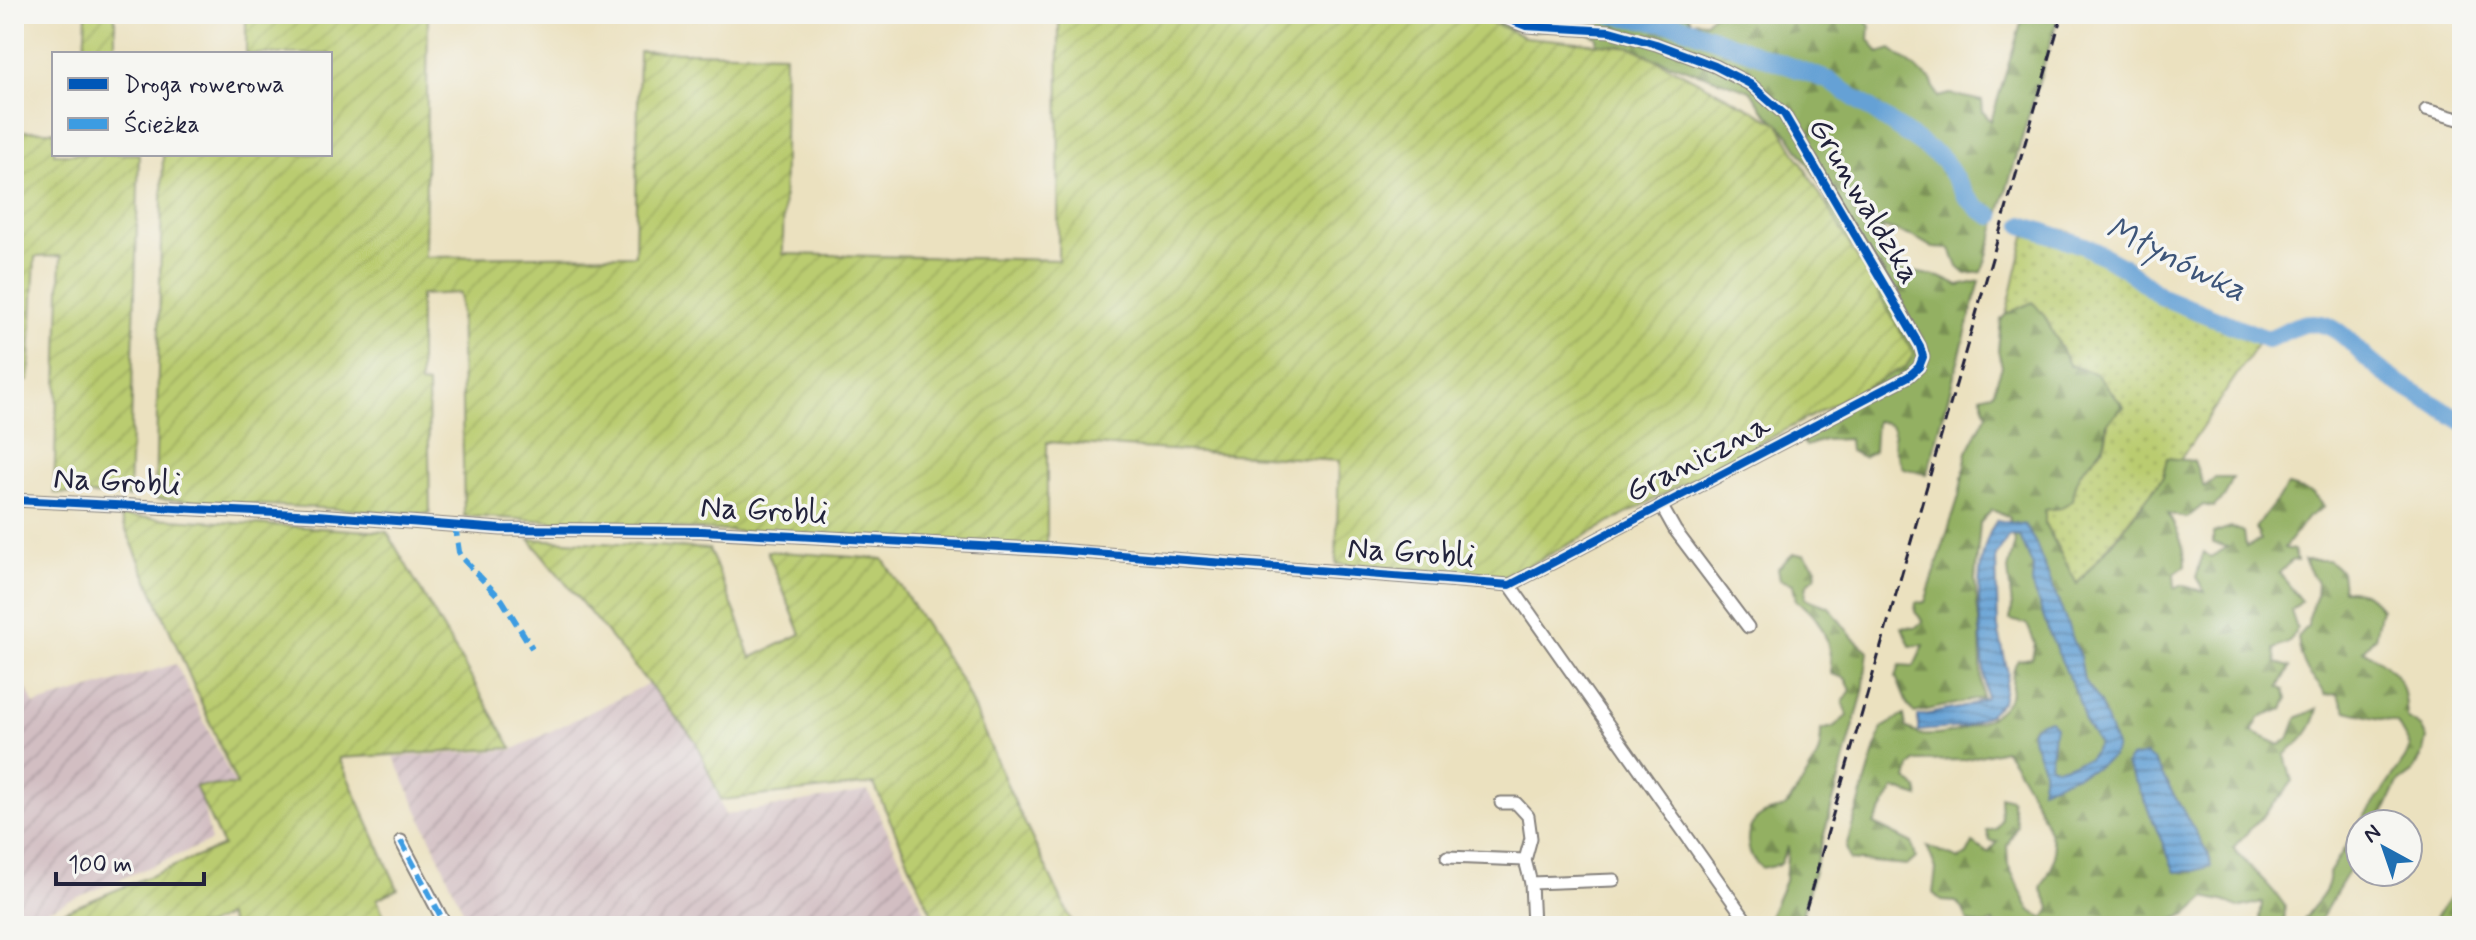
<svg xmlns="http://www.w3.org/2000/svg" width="2476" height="940" viewBox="0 0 2476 940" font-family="Mynerve,sans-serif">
<defs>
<pattern id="industrial-furrows" width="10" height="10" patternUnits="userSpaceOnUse" patternTransform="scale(2)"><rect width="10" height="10" fill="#d2bec2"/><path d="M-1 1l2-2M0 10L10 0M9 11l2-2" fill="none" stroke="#b4a3a8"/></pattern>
<pattern id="grass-dots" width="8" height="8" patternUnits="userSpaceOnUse" patternTransform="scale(2)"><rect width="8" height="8" fill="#bacc70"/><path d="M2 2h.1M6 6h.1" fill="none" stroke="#a0af62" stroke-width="1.8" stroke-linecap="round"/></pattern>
<pattern id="forest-firs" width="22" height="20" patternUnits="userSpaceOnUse" patternTransform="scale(2)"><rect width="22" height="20" fill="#93b062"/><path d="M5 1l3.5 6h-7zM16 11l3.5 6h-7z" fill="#788f52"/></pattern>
<pattern id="garden-furrows" width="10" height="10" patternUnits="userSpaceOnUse" patternTransform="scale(2)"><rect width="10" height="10" fill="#bacc70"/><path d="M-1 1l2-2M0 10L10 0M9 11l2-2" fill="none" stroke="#a0af62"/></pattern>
<pattern id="water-rules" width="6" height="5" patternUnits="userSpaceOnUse" patternTransform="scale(2)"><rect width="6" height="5" fill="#65a1d5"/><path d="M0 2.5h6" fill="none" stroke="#5383ae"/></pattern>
</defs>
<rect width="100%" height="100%" fill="#f6f6f2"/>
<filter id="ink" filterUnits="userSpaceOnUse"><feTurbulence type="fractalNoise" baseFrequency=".0125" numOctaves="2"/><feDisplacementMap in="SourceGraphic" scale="16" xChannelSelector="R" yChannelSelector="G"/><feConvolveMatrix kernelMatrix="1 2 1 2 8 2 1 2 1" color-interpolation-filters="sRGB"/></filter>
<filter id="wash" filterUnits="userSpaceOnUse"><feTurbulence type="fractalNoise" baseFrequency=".006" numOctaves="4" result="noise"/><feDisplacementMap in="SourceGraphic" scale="32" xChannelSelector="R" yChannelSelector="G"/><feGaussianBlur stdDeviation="1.8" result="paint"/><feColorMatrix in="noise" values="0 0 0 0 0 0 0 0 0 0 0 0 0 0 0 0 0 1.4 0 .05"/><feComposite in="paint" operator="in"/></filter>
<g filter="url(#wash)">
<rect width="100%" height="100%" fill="#ebe1bf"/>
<!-- industrial -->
<g fill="url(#industrial-furrows)">
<polygon points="14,661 34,705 176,664 235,785 202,801 211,841 14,924"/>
<polygon points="648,684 695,740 725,815 868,791 932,926 470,926 394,757 512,750"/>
</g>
<!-- grass -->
<path fill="url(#grass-dots)" stroke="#6e7756" stroke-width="2" d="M2039 225 2068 231 2129 262 2166 296 2192 309 2188 316 2258 343 2180 460 2167 458 2163 477 2077 585 2045 524V509L2060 508 2071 501C2073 490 2075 479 2082 471 2088 462 2098 457 2103 447 2110 433 2108 406 2109 390L2097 375 2069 365 2045 317 2006 314 2025 236Z"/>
<!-- forest -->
<g fill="url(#forest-firs)" stroke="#5a694e" stroke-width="2" fill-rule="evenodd">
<path d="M1493 14H1688L1691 21 1706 22 1713 14H1860L1870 26 1869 39 1879 53 1891 49 1931 80 1938 97 1950 94 1982 101 1983 112 1991 121 2021 24 2028 14H2059L1982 272 1966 274 1958 267 1951 249 1933 248 1914 237 1882 227 1888 253 1903 270 1940 277 1959 286 1980 281 1927 474 1903 468C1900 462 1897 455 1895 449 1890 428 1902 426 1876 421L1874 451 1863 457 1850 451 1849 439 1824 440 1806 446 1797 436 1800 430 1880 380 1870 295 1871 271 1861 250 1841 238 1830 211 1825 191 1789 135 1762 108 1751 91 1660 60 1618 53 1597 46V37L1572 25 1533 31 1501 27Z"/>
<path d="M2033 302 2045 317 2069 365 2097 374 2124 407 2106 423C2108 449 2098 452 2083 469 2076 478 2073 490 2072 501L2060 508 2045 510V524L2077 584 2119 535 2163 477 2167 458 2194 461 2204 487 2215 478H2233L2224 498 2213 507 2203 505 2187 518 2168 514C2178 532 2185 545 2185 566L2174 574 2175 588 2181 585 2205 592 2196 577 2204 552 2210 557 2228 547 2213 543V533L2231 527 2244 532 2246 547 2261 540 2255 528 2288 486 2312 493 2324 507 2308 517 2284 548 2294 550 2297 561 2292 560 2279 573 2302 601 2291 611 2297 629 2288 643 2274 649 2276 663 2290 667 2279 687 2284 690 2287 699 2283 709 2259 718 2252 732 2280 745 2289 739 2297 718 2318 708C2314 729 2302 742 2285 755L2292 782C2275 806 2253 825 2233 848 2250 868 2270 884 2285 906L2284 926H2264L2260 918 2262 902 2238 908 2226 902 2206 897 2189 913 2159 926H1995L1993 922 1985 925 1968 922 1963 909 1956 902 1942 901 1933 893 1936 869 1927 846 1959 859 1967 855 1973 843 1988 853 1998 842 1990 841 1987 831 1996 829 2001 819 2000 796 2011 799 2017 825 2007 846 2008 865 2030 910 2044 919 2051 909 2041 888C2045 880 2053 868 2054 859 2058 838 2019 765 2004 750L1963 760 1916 761 1910 767 1907 780 1917 788 1919 797 1894 789 1874 824 1912 843 1916 858 1908 865 1850 860 1846 847 1882 728 1904 715 1906 727C1911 730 1917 734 1923 735 1947 738 2000 721 2010 696 2014 684 2010 670 2018 660L2032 658 2035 643 2027 624 2010 620 2012 608 2008 569 2015 542 2009 517 1992 510 1980 523 1975 581 1980 633 1982 698 1914 713 1908 706 1896 677 1900 665 1914 666 1924 645 1910 646 1902 627 1915 628 1923 621 1915 612 1916 603 1925 602 1959 496 1967 452 1987 414 1981 396 1993 393 2002 366 1998 351 2001 320 2006 314ZM2154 761 2181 808 2138 786 2126 765Z"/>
<path d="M1793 554H1804L1817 568 1815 577 1807 584 1805 598 1829 607 1853 638 1868 651 1863 692 1799 926H1770L1768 919 1785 881 1788 846 1780 864 1762 868C1745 856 1742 828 1761 816 1768 811 1777 811 1784 807 1791 803 1815 763 1818 754 1821 746 1821 739 1821 730L1833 727 1847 716 1843 702 1851 690 1845 678 1831 674C1832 646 1822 615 1796 601L1793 584 1780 580 1778 568Z"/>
<path d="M2304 560H2328L2341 571 2343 590C2363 589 2368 593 2381 608L2375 637 2363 650C2397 671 2405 677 2407 718L2421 727 2427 738 2424 752 2413 772 2398 783 2379 824H2360L2405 759 2410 746 2397 723 2346 711 2337 694 2325 695C2321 684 2314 681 2308 672 2302 662 2299 649 2298 637L2308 626 2309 614 2316 598 2317 583Z"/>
<path d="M2360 824V853L2316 926H2301C2308 907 2332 895 2329 873Z"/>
<polygon points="2462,879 2462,926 2430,926"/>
</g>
<!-- garden -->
<g fill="url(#garden-furrows)" stroke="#6e7756" stroke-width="2">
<polygon points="86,14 115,14 115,54 84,54"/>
<polygon points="246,14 428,14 425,257 635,255 639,51 785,54 783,254 1058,260 1059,14 1461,14 1476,16 1525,37 1632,47 1778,123 1914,354 1906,366 1507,577 1336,564 1339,461 1047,442 1047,549 464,516 460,293 420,295 420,384 428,385 430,514 155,499 163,154 330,154 330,54 246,54"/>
<polygon points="14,44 16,131 54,131 54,154 139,154 129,497 54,493 61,256 35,257 29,381 14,381"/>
<polygon points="120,516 387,532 512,748 339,758 398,889 377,899 388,926 232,926 227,916 205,926 29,926 223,846 195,786 237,785"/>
<polygon points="529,539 709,549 738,619 751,658 801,634 767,551 883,559 963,684 1017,807 1074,926 937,926 874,784 721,800 695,740"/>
</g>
<!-- water -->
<g fill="url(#water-rules)" stroke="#446288" stroke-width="2">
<path d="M1997 520 2025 525 2036 544 2080 657 2084 680 2100 703 2116 747 2112 757 2097 767 2041 789C2042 783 2044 776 2043 770 2041 750 2014 724 2050 720L2055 726 2050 765 2056 768 2088 759 2099 744 2086 725 2077 695 2049 633 2032 584 2033 567 2020 536 2009 535 1996 556 1998 628 2008 673 2002 702 1988 715 1966 727 1918 731V716L1969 706 1986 698C1984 646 1966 564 1997 520Z"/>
<polygon points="2146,755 2154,761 2209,855 2211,866 2195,871 2175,872 2138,786 2126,765 2130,758"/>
</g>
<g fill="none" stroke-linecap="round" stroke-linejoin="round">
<!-- river -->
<g stroke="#65a1d5" stroke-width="18">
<polyline points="1606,14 1678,25 1830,81 1943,159 1966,196 1979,209 1992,216"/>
<path d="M2023 225 2085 246 2122 266 2162 297 2267 339C2283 335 2294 323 2313 323 2339 323 2355 349 2373 364 2395 384 2436 404 2462 421"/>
</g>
</g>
</g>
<g filter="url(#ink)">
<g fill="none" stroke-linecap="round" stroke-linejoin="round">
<!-- street casing -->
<g stroke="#86827d" stroke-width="15">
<g id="street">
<polyline points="1495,14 1526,26 1610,31 1656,44 1715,66 1750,84 1784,114 1892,295 1920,346 1923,357 1919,367 1909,376 1510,585"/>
<polyline points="2426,110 2462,120"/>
<polyline points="14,500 317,515 501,529 701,531 1055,550 1510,585"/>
<polyline points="1661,505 1675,530 1748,627"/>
<polyline points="1510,585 1750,926"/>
<polyline points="1501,803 1516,803 1528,816 1531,838 1525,860 1531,883 1533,926"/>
<polyline points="401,841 446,926"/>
<polyline points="1447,857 1525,860"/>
<polyline points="1531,883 1614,880"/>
</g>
</g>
<!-- street -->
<use href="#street" stroke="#fff" stroke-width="11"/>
<!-- rail -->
<polyline stroke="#22223b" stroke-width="3" stroke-dasharray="12 6" stroke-linecap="butt" points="1801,926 2062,14"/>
<!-- quiet -->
<g stroke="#3c9ce2" stroke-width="6" stroke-dasharray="12 6" stroke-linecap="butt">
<polyline points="455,525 459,552 463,559 502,600 532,648"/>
<polyline points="401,841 446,926"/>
</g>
<!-- cycleway casing -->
<g stroke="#f6f6f2" stroke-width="13">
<polyline id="cycleway" points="14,500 317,515 501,529 701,531 1055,550 1510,585 1909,376 1919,367 1923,357 1920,346 1784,114 1750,84 1715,66 1656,44 1610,31 1526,26 1495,14"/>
</g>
<!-- cycleway -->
<use href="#cycleway" stroke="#0057b8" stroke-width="8"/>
</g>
</g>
<g text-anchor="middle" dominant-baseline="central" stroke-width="7" stroke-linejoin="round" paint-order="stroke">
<!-- street labels -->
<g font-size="32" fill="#22223b" stroke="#f6f6f2">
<text transform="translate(1864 201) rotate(59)">Grunwaldzka</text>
<text transform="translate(1698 459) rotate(-27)">Graniczna</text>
<text transform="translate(117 482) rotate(3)">Na Grobli</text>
<text transform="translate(764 511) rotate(3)">Na Grobli</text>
<text transform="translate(1411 553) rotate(4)">Na Grobli</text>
</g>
<!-- water labels -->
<g font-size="34" font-style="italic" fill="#3d5579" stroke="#f6f6f2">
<text transform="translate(2176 260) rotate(26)">Młynówka</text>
</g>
</g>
<!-- margin -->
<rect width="2476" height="940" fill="none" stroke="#f6f6f2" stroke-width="48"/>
<!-- legend -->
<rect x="52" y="52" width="280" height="104" fill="#f6f6f2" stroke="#a1a1a9" stroke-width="2"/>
<rect x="68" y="78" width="40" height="12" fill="#0057b8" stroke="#a1a1a9" stroke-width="2"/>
<text x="124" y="92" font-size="24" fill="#22223b">Droga rowerowa</text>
<rect x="68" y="118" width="40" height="12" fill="#3c9ce2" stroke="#a1a1a9" stroke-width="2"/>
<text x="124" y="132" font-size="24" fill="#22223b">Ścieżka</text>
<!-- north arrow -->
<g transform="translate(2384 848) rotate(320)"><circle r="38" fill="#f6f6f2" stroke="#a1a1a9" stroke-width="2"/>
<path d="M0-6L14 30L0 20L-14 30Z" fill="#1f6fb2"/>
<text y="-12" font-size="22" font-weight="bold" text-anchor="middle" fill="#22223b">N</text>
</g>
<!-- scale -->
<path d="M56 872v12h148v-12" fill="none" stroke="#22223b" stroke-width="4"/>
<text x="68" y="872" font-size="24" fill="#22223b" stroke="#f6f6f2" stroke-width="6" paint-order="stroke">100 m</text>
</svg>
